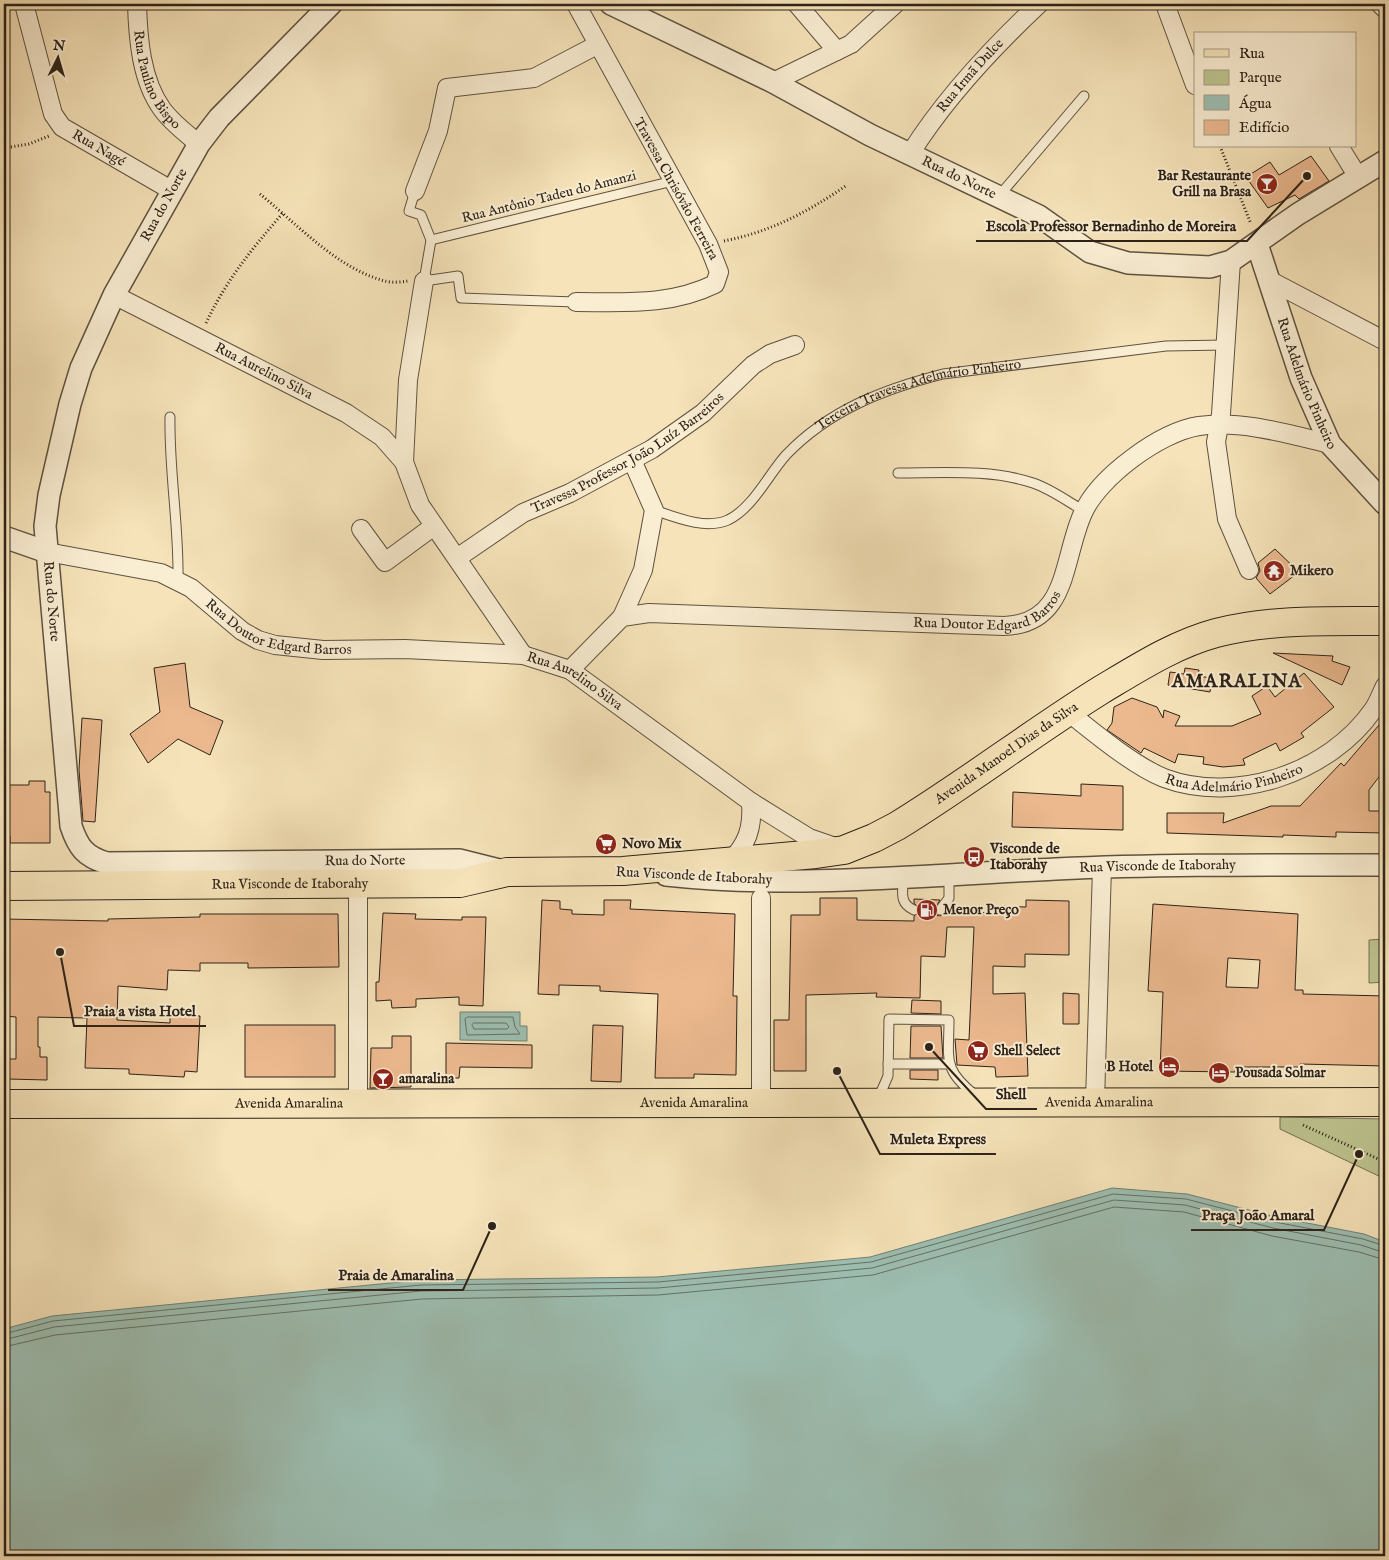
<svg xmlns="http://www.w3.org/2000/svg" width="1389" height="1560" viewBox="0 0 1389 1560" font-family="'IM FELL English',serif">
<rect width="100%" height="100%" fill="#f6e3b9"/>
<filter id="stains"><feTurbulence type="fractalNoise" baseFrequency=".004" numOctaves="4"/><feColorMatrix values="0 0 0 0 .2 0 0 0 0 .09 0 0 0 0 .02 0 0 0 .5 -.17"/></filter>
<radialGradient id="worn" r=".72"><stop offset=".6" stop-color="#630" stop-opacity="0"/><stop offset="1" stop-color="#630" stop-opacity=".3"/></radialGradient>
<!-- green -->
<g fill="#bdc38f" stroke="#757254">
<polygon points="1385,939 1385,982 1369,983 1369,940"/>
<polygon points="1280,1117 1385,1119 1385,1179 1280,1129"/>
</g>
<!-- water -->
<g fill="#9dbeb1" stroke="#708074">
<polygon points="460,1012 520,1012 520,1026 527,1026 527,1041 460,1040"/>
<polygon points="1112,1188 1187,1194 1276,1217 1364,1234 1385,1242 1385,1556 4,1556 4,1329 52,1316 421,1280 657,1277 870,1257"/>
</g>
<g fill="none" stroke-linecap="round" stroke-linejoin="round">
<!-- shore -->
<g stroke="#657064" stroke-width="1">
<polygon points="468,1017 513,1017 515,1027 520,1034 467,1035 465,1019"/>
<polygon points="474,1023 506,1023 509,1027 507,1029 474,1029 472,1025"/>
<polyline points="4,1334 53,1321 421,1285 658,1282 871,1262 1113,1194 1186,1199 1275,1222 1363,1239 1385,1246"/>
<polyline points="4,1340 54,1327 421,1291 658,1288 872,1268 1114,1200 1185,1205 1273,1228 1361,1245 1385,1253"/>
<polyline points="4,1347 55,1335 422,1299 658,1295 873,1275 1114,1207 1184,1212 1272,1236 1359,1252 1385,1260"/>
</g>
</g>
<!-- building -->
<g fill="#ecb98f" stroke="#2d2218" fill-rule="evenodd">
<polygon points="1311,156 1329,181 1299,199 1295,195 1268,208 1246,177 1270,162 1279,175"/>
<polygon points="1275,549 1299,572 1270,594 1256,578 1260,571 1258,563"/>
<polygon points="1273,653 1333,656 1332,661 1350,667 1342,685"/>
<polygon points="185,663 190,707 223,721 210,755 178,739 148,763 130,734 160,712 154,668"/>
<polygon points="1185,668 1199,670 1198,676 1212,678 1210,692 1168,685 1170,672 1184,674"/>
<polygon points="1304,673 1334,707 1301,733 1304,737 1280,751 1276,743 1243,759 1245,765 1223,767 1203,764 1204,757 1178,754 1175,763 1144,748 1141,753 1107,730 1112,723 1114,707 1132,698 1157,707 1163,718 1164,710 1180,716 1175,726 1232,726 1261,714 1252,696 1267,686 1275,697"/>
<polygon points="82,718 102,720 95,822 83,821 79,770"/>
<polygon points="1385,718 1385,769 1369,790 1369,811 1385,811 1385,833 1336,832 1336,837 1283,835 1283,837 1167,833 1167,813 1224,813 1223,823 1271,806 1300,806 1341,763 1344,766"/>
<polygon points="29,781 45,781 45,792 50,792 50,843 10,843 10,836 4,836 4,785 29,785"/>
<polygon points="1081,784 1123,786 1123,830 1012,827 1013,792 1081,796"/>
<polygon points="820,898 857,898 857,920 914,921 914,916 920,910 914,903 914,899 940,900 934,910 936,915 940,916 947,911 994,913 994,906 1026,907 1026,900 1069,901 1069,955 1025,954 1025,967 993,966 993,994 1025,993 1028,1076 996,1077 995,1067 957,1065 955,1039 969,1040 974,927 947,927 945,957 921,956 920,998 876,997 877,993 806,995 806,1071 774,1071 774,1020 789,1020 791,915 820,915"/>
<polygon points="542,900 560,901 560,909 572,910 572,914 604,915 604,900 631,900 630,909 735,914 733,996 737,996 736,1075 694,1074 694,1078 655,1078 658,994 600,991 600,986 559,985 559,995 538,994"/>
<path d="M1153 904 1298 914 1295 990H1303V994L1385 996V1066L1300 1064V1067H1236L1235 1072 1160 1071 1163 992 1148 991ZM1228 958 1260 960 1258 988 1226 987Z"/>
<polygon points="383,913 416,914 415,919 462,920 462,917 486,917 483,1006 459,1005 459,997 416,999 416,1007 392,1008 391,1000 376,1001 376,982 379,982"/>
<polygon points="200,914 338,914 339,967 248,968 248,963 200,963 200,971 168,970 167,990 118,986 117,1020 170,1023 170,1015 200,1016 197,1072 185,1071 184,1077 129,1074 129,1069 85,1068 87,1018 38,1017 38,1047 40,1047 40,1057 47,1057 47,1080 8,1079 8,1059 16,1059 16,1017 4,1016 4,919 108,921 108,919 200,917"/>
<polygon points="1063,993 1079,994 1079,1024 1063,1024"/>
<polygon points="912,1000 941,1001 941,1014 911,1013"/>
<rect x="245" y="1025" width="90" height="52"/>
<polygon points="593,1025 623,1026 621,1082 591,1081"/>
<polygon points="911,1026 941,1026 943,1058 910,1058"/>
<polygon points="392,1036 411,1036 411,1087 370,1088 371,1048 392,1048"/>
<polygon points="446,1043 532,1045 532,1068 460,1067 459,1078 446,1078"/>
<polygon points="910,1070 938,1070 938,1080 910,1079"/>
</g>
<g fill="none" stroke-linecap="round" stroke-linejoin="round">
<!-- service casing -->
<g stroke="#5f5240" stroke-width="11">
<g id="service">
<polyline points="415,191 409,211 421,215 431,240 424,281 458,276 461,298 576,302"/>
<polyline points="999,196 1084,96"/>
<polyline points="431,240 673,181"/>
<path d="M170 417C169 472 179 525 178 580"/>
<path d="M898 473C942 473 992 469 1033 483 1051 489 1067 501 1084 511"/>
<path id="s1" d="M654 510C675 517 705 530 728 520 753 508 768 475 786 455 829 410 884 389 943 374L1166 346 1225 345"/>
<path d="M903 879C903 893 899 903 914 910"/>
<polyline points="940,910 949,898 949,875"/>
<polyline points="888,1064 948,1064"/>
<path d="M878 1099 888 1076 889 1019 949 1020C949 1059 942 1069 975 1095"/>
</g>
</g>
<!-- minor casing -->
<g stroke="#5f5240" stroke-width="20">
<g id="minor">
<path id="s2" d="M24 4 53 114 62 127 171 190"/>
<path id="s3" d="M137 4C138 38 141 80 162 109 172 123 186 133 199 144"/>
<polyline points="797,4 837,51"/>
<polyline points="1165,4 1195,85"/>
<polyline points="1380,4 1385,9"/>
<polyline points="773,82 851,44 895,4"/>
<polyline points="1339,146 1358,177"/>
<path id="s4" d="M910 154C945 98 991 49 1039 4"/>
<polyline points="415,191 438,131 447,88 534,78 597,45"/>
<polyline points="1231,261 1221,414 1216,442 1227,519 1249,570"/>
<polyline points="1269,280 1385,341"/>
<path id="s5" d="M114 295 346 413 382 437 404 462 420 505 523 655"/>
<path d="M576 302C625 302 670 306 715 284L719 272 708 244 576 4"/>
<polyline points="404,462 408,380 424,281"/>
<polyline points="361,529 385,562 434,526"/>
<path id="s6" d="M47 552 161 573 191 588 242 631 258 640 275 645 323 650 405 649 523 655 570 670 751 802 809 838 838 848"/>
<path id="s7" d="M457 558 523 513 570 493 652 449 703 413 753 365 770 354 795 345"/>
<polyline points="622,617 643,570 654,510 632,460"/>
<path id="s8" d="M570 670 622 617 649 613 1004 626C1069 624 1062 559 1083 513 1099 477 1160 432 1199 426 1242 420 1288 434 1330 444"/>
<path id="s9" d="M1067 711C1093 732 1134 766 1164 778 1236 805 1330 772 1373 710 1378 703 1381 694 1385 686"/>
<path d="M729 863C747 844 753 829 751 802"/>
<polyline points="761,898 761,1102"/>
<polyline points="1095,1102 1102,867"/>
<polyline points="358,1104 358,883"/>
</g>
</g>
<!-- tertiary casing -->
<g stroke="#5f5240" stroke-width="24">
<g id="tertiary">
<path id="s10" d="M331 4 219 118 199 144 114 295 81 368 70 404 49 495 45 526 71 826C78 847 85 857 107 863L459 860 507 872"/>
<path id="s11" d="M611 4 773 82 870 135 1039 216 1090 252 1128 263 1210 267 1231 261 1298 214 1385 161"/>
<path id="s12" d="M1257 244 1301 378 1330 444 1385 504"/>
<polyline points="4,537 47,552"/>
<path id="s13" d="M666 875C796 889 926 875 1056 869 1166 864 1275 865 1385 865"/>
</g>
</g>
<!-- primary casing -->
<g stroke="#2d2218" stroke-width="30">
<g id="primary">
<path id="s14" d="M4 886 460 883 507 872 623 871 816 854 844 850 874 838 897 826C967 783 1032 733 1101 690 1138 668 1175 644 1216 633 1272 619 1328 621 1385 621"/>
<path id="s15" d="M4 1104 1385 1102"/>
</g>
</g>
<!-- path -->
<g stroke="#2d2218" stroke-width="3" stroke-dasharray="1 2.5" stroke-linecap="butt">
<polyline points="1220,146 1251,224"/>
<polyline points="4,148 29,144 49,136"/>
<path d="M260 194C298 225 338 269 385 281 392 283 401 282 408 281"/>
<path d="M724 241C770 232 808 212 847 185"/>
<path d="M206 323C227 279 251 250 283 213"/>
<polyline points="1303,1125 1385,1162"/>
</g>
<!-- service -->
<use href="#service" stroke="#f9edd2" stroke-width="9"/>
<!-- minor -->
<use href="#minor" stroke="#f9edd2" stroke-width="18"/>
<!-- tertiary -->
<use href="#tertiary" stroke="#f9edd2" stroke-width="21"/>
<!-- primary -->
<use href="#primary" stroke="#f6e3b9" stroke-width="28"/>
</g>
<!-- icons -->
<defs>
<g id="bar-disc" transform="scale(1.125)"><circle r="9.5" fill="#8f2418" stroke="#f9edd2"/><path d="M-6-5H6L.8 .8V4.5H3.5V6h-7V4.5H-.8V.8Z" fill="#fff"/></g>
<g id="temple-disc" transform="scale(1.125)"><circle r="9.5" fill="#8f2418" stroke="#f9edd2"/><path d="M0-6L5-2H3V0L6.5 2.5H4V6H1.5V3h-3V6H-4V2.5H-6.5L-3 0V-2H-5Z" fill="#fff"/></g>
<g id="supermarket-disc" transform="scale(1.125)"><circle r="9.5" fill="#8f2418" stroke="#f9edd2"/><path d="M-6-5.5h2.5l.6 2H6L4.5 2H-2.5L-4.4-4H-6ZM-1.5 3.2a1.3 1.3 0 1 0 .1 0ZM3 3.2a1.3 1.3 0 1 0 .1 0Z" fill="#fff"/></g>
<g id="bus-disc" transform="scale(1.125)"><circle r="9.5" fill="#8f2418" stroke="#f9edd2"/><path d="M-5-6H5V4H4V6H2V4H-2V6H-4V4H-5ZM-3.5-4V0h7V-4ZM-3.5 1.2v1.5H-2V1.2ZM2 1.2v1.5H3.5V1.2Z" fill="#fff"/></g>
<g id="fuel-disc" transform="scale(1.125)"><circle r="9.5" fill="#8f2418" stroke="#f9edd2"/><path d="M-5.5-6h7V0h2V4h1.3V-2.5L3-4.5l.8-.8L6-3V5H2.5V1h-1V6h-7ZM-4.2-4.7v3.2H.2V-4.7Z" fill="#fff"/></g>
<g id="hotel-disc" transform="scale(1.125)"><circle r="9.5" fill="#8f2418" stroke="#f9edd2"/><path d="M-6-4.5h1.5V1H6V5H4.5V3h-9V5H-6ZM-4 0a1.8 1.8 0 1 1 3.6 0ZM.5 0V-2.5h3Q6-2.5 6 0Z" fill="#fff"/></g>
</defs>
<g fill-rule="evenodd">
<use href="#bar-disc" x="1267" y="184"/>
<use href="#temple-disc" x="1274" y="571"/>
<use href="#supermarket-disc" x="606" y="844"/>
<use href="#bus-disc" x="974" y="857"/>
<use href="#fuel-disc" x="927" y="910"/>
<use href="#supermarket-disc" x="978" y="1051"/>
<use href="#hotel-disc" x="1169" y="1067"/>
<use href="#hotel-disc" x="1219" y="1073"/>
<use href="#bar-disc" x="383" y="1079"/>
</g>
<g text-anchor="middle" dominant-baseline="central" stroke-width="4" stroke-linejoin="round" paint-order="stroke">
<!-- street labels -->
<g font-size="14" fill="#2d2218" stroke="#f9edd2">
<text stroke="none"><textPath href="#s4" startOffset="99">Rua Irmã Dulce</textPath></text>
<text stroke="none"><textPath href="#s3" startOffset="80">Rua Paulino Bispo</textPath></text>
<text stroke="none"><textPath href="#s2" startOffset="172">Rua Nagé</textPath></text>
<text stroke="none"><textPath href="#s11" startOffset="389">Rua do Norte</textPath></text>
<text transform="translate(676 189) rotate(61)">Travessa Chrisóvâo Ferreira</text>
<text transform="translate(549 197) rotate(-14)">Rua Antônio Tadeu do Amanzi</text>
<text transform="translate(164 205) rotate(-61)">Rua do Norte</text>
<text stroke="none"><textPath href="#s5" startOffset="168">Rua Aurelino Silva</textPath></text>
<text stroke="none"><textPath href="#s12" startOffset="148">Rua Adelmário Pinheiro</textPath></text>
<text stroke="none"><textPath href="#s1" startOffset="314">Terceira Travessa Adelmário Pinheiro</textPath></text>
<text stroke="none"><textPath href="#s7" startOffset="201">Travessa Professor João Luíz Barreiros</textPath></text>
<text stroke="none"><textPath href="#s10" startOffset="684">Rua do Norte</textPath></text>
<text stroke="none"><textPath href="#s8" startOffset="445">Rua Doutor Edgard Barros</textPath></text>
<text stroke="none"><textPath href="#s6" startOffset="250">Rua Doutor Edgard Barros</textPath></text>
<text stroke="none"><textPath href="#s6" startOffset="559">Rua Aurelino Silva</textPath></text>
<text stroke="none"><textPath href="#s14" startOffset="1032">Avenida Manoel Dias da Silva</textPath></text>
<text stroke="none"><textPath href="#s9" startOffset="190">Rua Adelmário Pinheiro</textPath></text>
<text stroke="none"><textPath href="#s10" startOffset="1222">Rua do Norte</textPath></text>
<text stroke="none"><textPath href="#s13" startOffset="492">Rua Visconde de Itaborahy</textPath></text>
<text transform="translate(694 876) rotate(3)">Rua Visconde de Itaborahy</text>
<text stroke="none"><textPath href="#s14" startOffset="286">Rua Visconde de Itaborahy</textPath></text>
<text stroke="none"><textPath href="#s15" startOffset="690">Avenida Amaralina</textPath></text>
<text stroke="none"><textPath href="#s15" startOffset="1095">Avenida Amaralina</textPath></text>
<text stroke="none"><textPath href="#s15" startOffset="285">Avenida Amaralina</textPath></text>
</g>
<!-- poi labels -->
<g font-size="14" font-weight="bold" fill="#2d2218" stroke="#f9edd2" text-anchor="start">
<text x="1251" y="176" text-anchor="end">Bar Restaurante<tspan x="1251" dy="16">Grill na Brasa</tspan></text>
<text x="1290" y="571">Mikero</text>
<text x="622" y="844">Novo Mix</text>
<text x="990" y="849">Visconde de<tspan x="990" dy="16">Itaborahy</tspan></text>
<text x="943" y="910">Menor Preço</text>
<text x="994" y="1051">Shell Select</text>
<text x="1153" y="1067" text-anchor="end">B Hotel</text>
<text x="1235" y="1073">Pousada Solmar</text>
<text x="399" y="1079">amaralina</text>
</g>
<!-- district labels -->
<g font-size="19" font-weight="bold" letter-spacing="1" fill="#2d2218" stroke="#f9edd2">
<text x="1237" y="682">AMARALINA</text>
</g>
</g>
<!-- callouts -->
<path fill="none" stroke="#2d2218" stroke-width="2" d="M1307 176L1247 241H976M60 952L74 1026H206M929 1047L986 1109H1037M837 1071L880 1154H996M1359 1154L1324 1230H1191M492 1226L463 1290H328"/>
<g fill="#2d2218" stroke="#f9edd2" stroke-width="2">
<circle cx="1307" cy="176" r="5"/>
<circle cx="60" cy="952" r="5"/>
<circle cx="929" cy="1047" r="5"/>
<circle cx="837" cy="1071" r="5"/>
<circle cx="1359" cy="1154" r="5"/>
<circle cx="492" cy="1226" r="5"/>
</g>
<g font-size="15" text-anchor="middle" font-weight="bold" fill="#2d2218" stroke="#f9edd2" stroke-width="4" stroke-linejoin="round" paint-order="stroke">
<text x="1111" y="231">Escola Professor Bernadinho de Moreira</text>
<text x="140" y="1016">Praia a vista Hotel</text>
<text x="1011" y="1099">Shell</text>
<text x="938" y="1144">Muleta Express</text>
<text x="1258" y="1220">Praça João Amaral</text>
<text x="396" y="1280">Praia de Amaralina</text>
</g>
<!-- margin -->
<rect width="1389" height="1560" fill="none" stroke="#f6e3b9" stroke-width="20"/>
<rect x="5" y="5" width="1379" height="1550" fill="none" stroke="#2d2218" stroke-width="2.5"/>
<rect x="10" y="10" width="1369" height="1540" fill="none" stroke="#2d2218"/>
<!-- legend -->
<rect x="1194" y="32" width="162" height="115" fill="#f9edd2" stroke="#a79c88"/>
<rect x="1204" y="49" width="25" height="8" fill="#f6e3b9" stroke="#a79c88"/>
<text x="1239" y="58" font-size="15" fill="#2d2218">Rua</text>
<rect x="1204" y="70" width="25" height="15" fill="#bdc38f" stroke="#a79c88"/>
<text x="1239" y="82" font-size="15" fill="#2d2218">Parque</text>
<rect x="1204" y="95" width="25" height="15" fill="#9dbeb1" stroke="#a79c88"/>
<text x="1239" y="108" font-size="15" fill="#2d2218">Água</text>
<rect x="1204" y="120" width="25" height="15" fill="#ecb98f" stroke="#a79c88"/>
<text x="1239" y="132" font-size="15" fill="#2d2218">Edifício</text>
<!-- north arrow -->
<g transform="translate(58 58) rotate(5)" stroke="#f9edd2" stroke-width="4" paint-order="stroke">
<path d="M0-4L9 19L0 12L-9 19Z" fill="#2d2218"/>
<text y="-8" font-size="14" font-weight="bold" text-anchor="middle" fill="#2d2218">N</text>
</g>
<rect width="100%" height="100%" filter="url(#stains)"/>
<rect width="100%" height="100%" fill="url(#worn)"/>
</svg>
